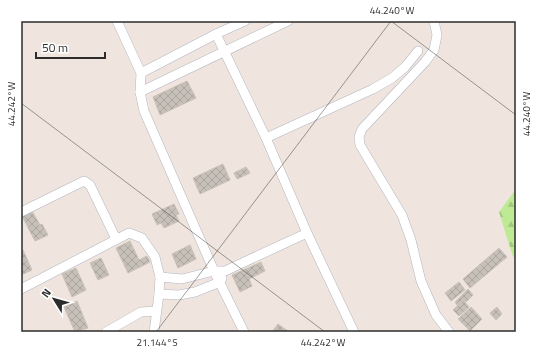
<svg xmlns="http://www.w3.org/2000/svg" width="537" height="353" viewBox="0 0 537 353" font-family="'Titillium Web',sans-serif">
<defs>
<pattern id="forest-firs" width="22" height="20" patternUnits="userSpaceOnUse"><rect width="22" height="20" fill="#beea96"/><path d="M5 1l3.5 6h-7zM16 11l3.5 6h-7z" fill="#a3c981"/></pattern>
<pattern id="building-cross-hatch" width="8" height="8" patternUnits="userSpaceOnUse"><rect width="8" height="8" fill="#c7c0b9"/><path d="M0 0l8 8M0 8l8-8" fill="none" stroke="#aba59f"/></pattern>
</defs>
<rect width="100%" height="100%" fill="#efe5de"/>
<!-- forest -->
<polygon fill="url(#forest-firs)" points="516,189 516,262 512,254 499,212"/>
<!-- building -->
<g fill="url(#building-cross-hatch)" stroke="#cbc1b7">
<polygon points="187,81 196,98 160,115 153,97"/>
<polygon points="223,164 230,180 200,194 193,178"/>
<polygon points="246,167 250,173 237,179 234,173"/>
<polygon points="174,204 179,214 176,215 179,221 164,228 161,223 157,225 152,214"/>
<polygon points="32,211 40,225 42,224 48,235 35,241 22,216"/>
<polygon points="130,241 139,260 147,256 150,262 128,273 116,248"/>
<polygon points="190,245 196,259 178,268 172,254"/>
<polygon points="499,248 507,257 470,288 463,279"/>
<polygon points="23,250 32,270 21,275 21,251"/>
<polygon points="101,258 109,275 98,280 90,263"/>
<polygon points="261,262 265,271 249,279 252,286 240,292 232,275"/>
<polygon points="76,268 86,290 72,297 62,274"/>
<polygon points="459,282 465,290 451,301 445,293"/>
<polygon points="468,289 473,295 466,302 463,299 457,305 455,302"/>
<polygon points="463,300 469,307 459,316 453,310"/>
<polygon points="77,301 88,328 75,332 64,307"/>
<polygon points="471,307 482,319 470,331 458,319"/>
<polygon points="497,307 502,314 496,320 490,313"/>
<polygon points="278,324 289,332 272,332"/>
</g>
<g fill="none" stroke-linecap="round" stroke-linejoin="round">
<!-- minor casing -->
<g stroke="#b2b6c1" stroke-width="10">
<g id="minor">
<polyline points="117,21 141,73 140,92 144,111 214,271 244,332"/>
<polyline points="434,21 437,35 434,50 425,62 362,129 359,137 360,145 402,215 411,240 421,281 436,315 449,332"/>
<polyline points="216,34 266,138 307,233 354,332"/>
<polyline points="141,73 216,34 245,21"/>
<polyline points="140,92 288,21"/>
<polyline points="266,138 373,89 392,78 405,67 418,51"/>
<polyline points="21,212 84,181 90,185 116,239"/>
<polyline points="160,277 182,279 214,271 225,271 307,233"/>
<polyline points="21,289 129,233 142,238 155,257 160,277 159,294 154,332"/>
<polyline points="159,294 179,295 195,292 220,282 222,278"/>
<polyline points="106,332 141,312 156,311"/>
</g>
</g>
<!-- minor -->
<use href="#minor" stroke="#fff" stroke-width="9"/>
</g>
<!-- ticks -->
<path fill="none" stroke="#2c2c2c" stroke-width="1" stroke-opacity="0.45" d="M391 21 516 115M21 103 325 332M156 332 391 21"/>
<!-- border -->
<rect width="537" height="353" fill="none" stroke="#ffffff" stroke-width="44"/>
<!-- north arrow -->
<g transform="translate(54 299) rotate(307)" stroke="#ffffff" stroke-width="3" paint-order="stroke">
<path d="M0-3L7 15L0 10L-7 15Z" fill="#2c2c2c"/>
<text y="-6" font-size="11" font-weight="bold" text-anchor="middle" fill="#2c2c2c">N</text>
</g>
<!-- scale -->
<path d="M36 52v6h69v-6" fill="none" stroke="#2c2c2c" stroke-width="2"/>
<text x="42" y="52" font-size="12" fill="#2c2c2c" stroke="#ffffff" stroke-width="3" paint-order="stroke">50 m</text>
<rect x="22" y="22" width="493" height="309" fill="none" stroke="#2c2c2c" stroke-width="1.5"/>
<g font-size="10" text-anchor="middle" fill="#2c2c2c">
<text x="392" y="14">44.240°W</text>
<text transform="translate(11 104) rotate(-90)" y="4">44.242°W</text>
<text transform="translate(526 114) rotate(-90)" y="4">44.240°W</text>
<text x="157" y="346">21.144°S</text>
<text x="323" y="346">44.242°W</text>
</g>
</svg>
